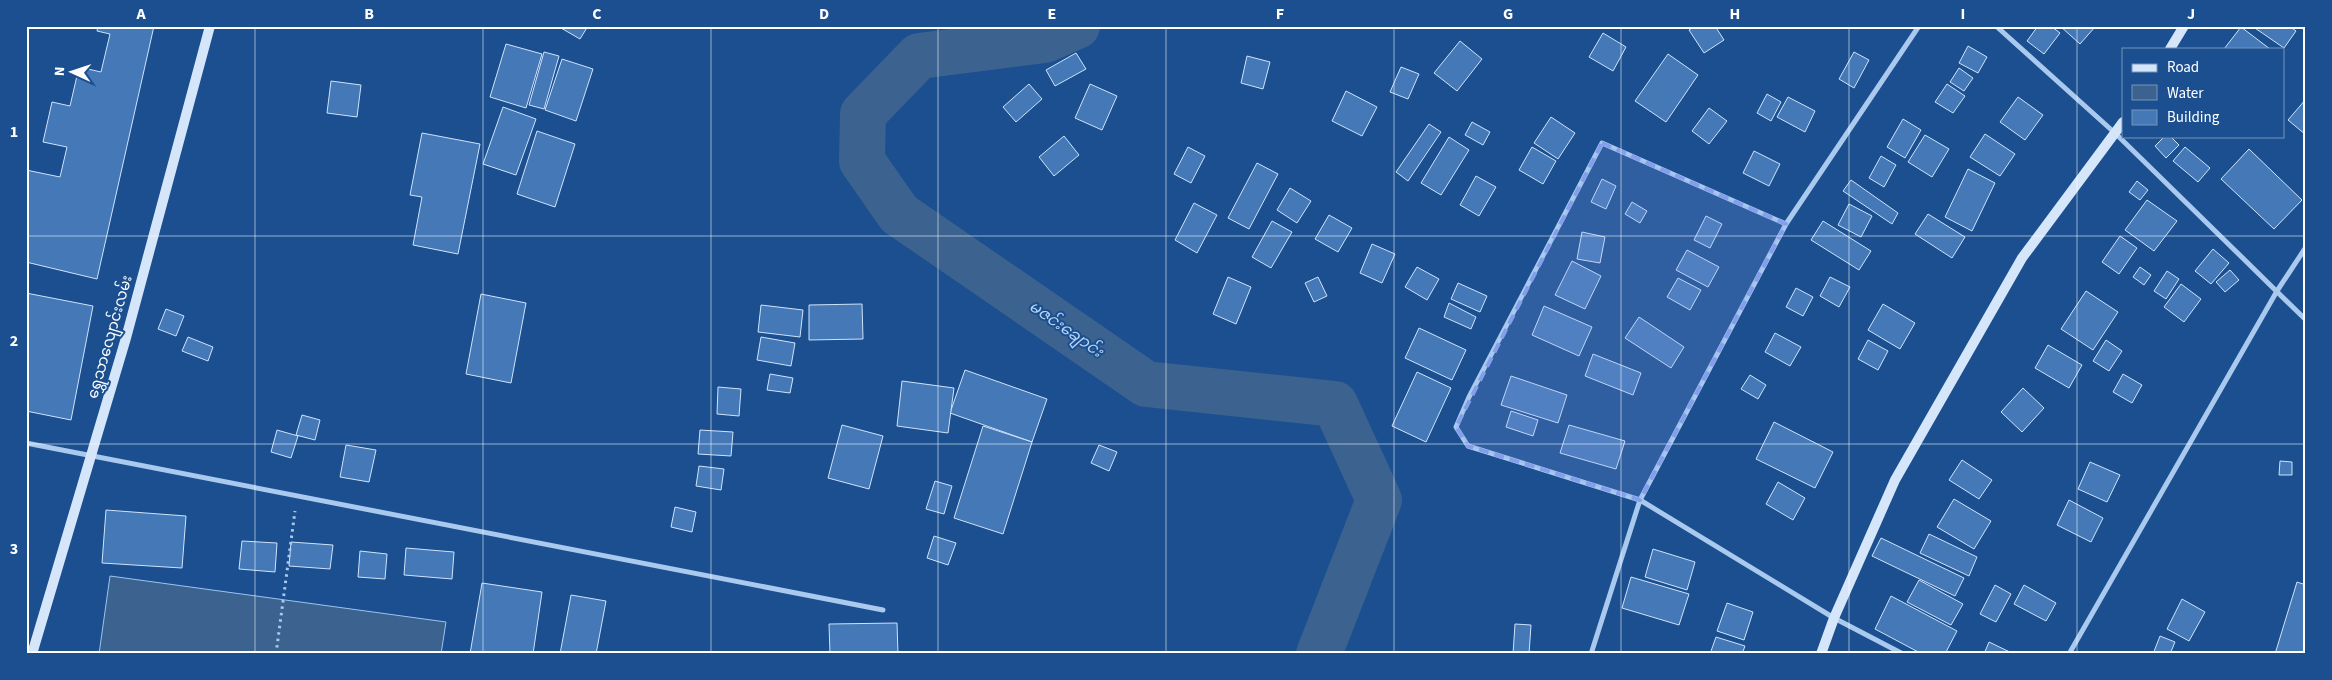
<svg xmlns="http://www.w3.org/2000/svg" width="2332" height="680" viewBox="0 0 2332 680" font-family="'Source Sans 3','Noto Sans Myanmar',sans-serif">
<rect width="100%" height="100%" fill="#1b4f8f"/>
<!-- water -->
<polygon fill="#3c6290" stroke="#9cc4f0" points="110,576 446,622 441,654 99,654"/>
<g fill="none" stroke-linecap="round" stroke-linejoin="round">
<!-- river -->
<polyline stroke="#3c6290" stroke-width="46" points="1077,26 1045,40 919,56 863,114 862,161 899,214 1146,384 1335,404 1379,500 1319,654"/>
</g>
<!-- building -->
<g fill="#4478b7" stroke="#cfe3fa">
<polygon points="98,26 154,26 97,279 26,262 26,170 60,177 67,147 43,142 52,102 70,106 79,67 101,72 110,34 97,31"/>
<polygon points="563,26 588,26 580,39 561,28"/>
<polygon points="1695,26 1715,26 1724,40 1704,53 1689,30"/>
<polygon points="2038,26 2051,26 2060,33 2044,54 2027,41"/>
<polygon points="2060,26 2094,26 2095,27 2080,44"/>
<polygon points="2252,26 2289,26 2296,31 2284,48"/>
<polygon points="2241,27 2270,49 2224,49"/>
<polygon points="1603,33 1626,47 1613,71 1589,57"/>
<polygon points="1460,41 1482,59 1457,91 1434,73"/>
<polygon points="506,44 542,54 526,108 490,97"/>
<polygon points="1968,46 1987,57 1978,73 1959,63"/>
<polygon points="544,52 559,56 544,109 529,105"/>
<polygon points="1854,52 1869,60 1854,88 1839,79"/>
<polygon points="1076,53 1086,69 1055,86 1046,70"/>
<polygon points="1668,54 1698,75 1666,122 1635,101"/>
<polygon points="1247,56 1270,62 1263,89 1241,83"/>
<polygon points="562,59 593,69 576,121 545,110"/>
<polygon points="1401,67 1419,74 1408,99 1390,92"/>
<polygon points="1959,68 1973,78 1964,91 1950,82"/>
<polygon points="331,81 361,85 357,117 327,113"/>
<polygon points="1029,84 1042,99 1016,122 1003,107"/>
<polygon points="1090,84 1117,96 1102,130 1075,118"/>
<polygon points="1947,84 1965,96 1953,113 1935,102"/>
<polygon points="1346,91 1377,107 1362,136 1332,121"/>
<polygon points="1767,94 1781,102 1771,121 1757,113"/>
<polygon points="1788,97 1815,111 1805,132 1777,117"/>
<polygon points="2018,97 2043,115 2025,140 2000,122"/>
<polygon points="2306,99 2306,135 2288,120"/>
<polygon points="503,107 536,119 516,175 483,164"/>
<polygon points="1709,108 1727,121 1709,144 1692,131"/>
<polygon points="1551,117 1575,133 1558,159 1534,143"/>
<polygon points="1903,119 1921,130 1905,158 1887,147"/>
<polygon points="1472,122 1490,132 1483,145 1465,135"/>
<polygon points="1429,124 1441,132 1408,181 1396,172"/>
<polygon points="537,131 575,144 555,207 517,194"/>
<polygon points="422,133 480,144 458,254 413,245 422,197 410,195"/>
<polygon points="1985,134 2015,154 2000,176 1970,157"/>
<polygon points="1925,135 1949,149 1932,177 1908,162"/>
<polygon points="1064,136 1079,155 1054,176 1039,157"/>
<polygon points="2165,136 2170,136 2179,145 2166,158 2155,146"/>
<polygon points="1449,137 1469,150 1441,195 1421,183"/>
<polygon points="1188,147 1205,156 1191,183 1174,174"/>
<polygon points="1532,147 1556,161 1543,184 1519,170"/>
<polygon points="2185,147 2210,168 2198,182 2173,161"/>
<polygon points="2249,149 2302,200 2274,229 2221,179"/>
<polygon points="1754,151 1780,164 1769,186 1743,173"/>
<polygon points="1881,156 1896,165 1884,187 1869,178"/>
<polygon points="1257,163 1278,174 1249,229 1228,218"/>
<polygon points="1968,169 1995,183 1972,231 1945,217"/>
<polygon points="1476,176 1496,187 1479,216 1460,205"/>
<polygon points="1602,179 1616,186 1606,209 1591,202"/>
<polygon points="1851,180 1898,213 1892,224 1843,191"/>
<polygon points="2137,181 2148,190 2140,200 2129,192"/>
<polygon points="1290,188 1311,201 1297,223 1277,210"/>
<polygon points="2147,200 2177,221 2154,251 2125,230"/>
<polygon points="1632,202 1647,211 1640,223 1625,214"/>
<polygon points="1194,203 1217,215 1197,253 1175,240"/>
<polygon points="1849,204 1872,216 1861,237 1838,225"/>
<polygon points="1928,214 1965,237 1952,258 1915,234"/>
<polygon points="1329,215 1352,228 1338,252 1315,239"/>
<polygon points="1706,216 1722,224 1710,248 1694,240"/>
<polygon points="1272,221 1292,232 1271,268 1252,257"/>
<polygon points="1823,221 1871,251 1859,270 1811,240"/>
<polygon points="1582,232 1605,237 1600,263 1577,259"/>
<polygon points="2120,236 2137,248 2119,274 2102,262"/>
<polygon points="1372,244 1395,254 1382,283 1360,273"/>
<polygon points="2213,249 2229,263 2211,284 2195,271"/>
<polygon points="1687,250 1719,267 1708,287 1676,270"/>
<polygon points="1572,261 1601,276 1585,309 1555,295"/>
<polygon points="1417,267 1439,279 1427,300 1405,287"/>
<polygon points="2140,267 2151,275 2144,285 2133,277"/>
<polygon points="2230,270 2239,280 2225,292 2216,282"/>
<polygon points="2167,271 2179,279 2166,299 2154,291"/>
<polygon points="1228,277 1251,287 1236,324 1213,314"/>
<polygon points="1318,277 1327,296 1314,302 1305,283"/>
<polygon points="1830,277 1850,287 1839,307 1820,296"/>
<polygon points="1678,278 1701,290 1690,310 1667,297"/>
<polygon points="1458,283 1487,296 1480,312 1451,299"/>
<polygon points="2181,284 2201,299 2184,322 2164,307"/>
<polygon points="1796,288 1813,297 1803,316 1786,307"/>
<polygon points="2086,291 2118,312 2093,350 2061,329"/>
<polygon points="26,293 93,306 71,420 26,411"/>
<polygon points="481,294 526,303 511,383 466,374"/>
<polygon points="1449,303 1476,317 1471,329 1444,317"/>
<polygon points="862,304 863,339 809,340 809,305"/>
<polygon points="1883,304 1915,323 1900,349 1868,330"/>
<polygon points="761,305 803,310 800,337 758,332"/>
<polygon points="1544,306 1592,327 1579,356 1532,335"/>
<polygon points="166,309 184,316 176,336 158,329"/>
<polygon points="1639,317 1684,347 1671,368 1625,338"/>
<polygon points="1419,328 1466,350 1452,380 1405,358"/>
<polygon points="1775,333 1801,347 1790,366 1765,352"/>
<polygon points="188,337 213,347 208,361 182,351"/>
<polygon points="761,337 795,343 791,366 757,360"/>
<polygon points="1868,340 1888,351 1878,370 1858,359"/>
<polygon points="2106,340 2122,351 2109,371 2093,361"/>
<polygon points="2048,345 2082,365 2069,388 2035,368"/>
<polygon points="1593,354 1641,373 1633,395 1585,376"/>
<polygon points="965,370 1047,399 1032,442 950,413"/>
<polygon points="1417,372 1451,388 1426,442 1392,426"/>
<polygon points="770,374 793,378 790,393 767,390"/>
<polygon points="2123,374 2142,385 2132,403 2113,392"/>
<polygon points="1750,375 1766,385 1758,399 1741,389"/>
<polygon points="1511,376 1567,395 1558,423 1501,405"/>
<polygon points="902,381 954,388 948,433 897,426"/>
<polygon points="718,387 741,389 739,416 717,414"/>
<polygon points="2023,388 2044,408 2022,432 2001,412"/>
<polygon points="1511,411 1538,420 1533,436 1506,427"/>
<polygon points="302,415 320,420 315,440 296,435"/>
<polygon points="1774,422 1833,452 1815,488 1756,459"/>
<polygon points="842,425 883,436 869,489 828,478"/>
<polygon points="1569,425 1625,441 1616,469 1560,453"/>
<polygon points="983,426 1032,442 1003,534 954,518"/>
<polygon points="277,430 298,436 291,458 271,452"/>
<polygon points="700,430 733,432 731,456 698,454"/>
<polygon points="346,445 376,450 369,482 340,477"/>
<polygon points="1099,445 1117,452 1109,471 1091,463"/>
<polygon points="1962,460 1992,480 1979,499 1949,480"/>
<polygon points="2280,461 2292,462 2292,475 2279,475"/>
<polygon points="2090,462 2120,475 2107,502 2078,489"/>
<polygon points="699,466 724,469 721,490 696,486"/>
<polygon points="935,481 952,486 944,514 926,509"/>
<polygon points="1778,482 1805,498 1793,520 1766,504"/>
<polygon points="1954,499 1991,521 1974,549 1937,527"/>
<polygon points="2069,500 2103,518 2091,542 2057,525"/>
<polygon points="675,507 696,512 692,532 671,527"/>
<polygon points="106,510 186,516 182,568 102,563"/>
<polygon points="1929,534 1977,557 1969,576 1920,553"/>
<polygon points="934,536 956,543 948,565 927,558"/>
<polygon points="1881,538 1964,578 1955,596 1872,556"/>
<polygon points="242,541 277,543 275,572 239,569"/>
<polygon points="291,542 333,545 330,569 289,566"/>
<polygon points="406,548 454,552 452,579 404,575"/>
<polygon points="1653,549 1695,562 1687,590 1645,577"/>
<polygon points="360,551 387,554 385,579 358,577"/>
<polygon points="1631,577 1689,594 1679,625 1622,608"/>
<polygon points="1919,580 1963,604 1951,625 1907,602"/>
<polygon points="2297,582 2306,585 2306,654 2275,654"/>
<polygon points="482,583 542,592 533,654 470,654"/>
<polygon points="1995,585 2011,594 1996,622 1980,614"/>
<polygon points="2024,585 2056,603 2046,621 2014,604"/>
<polygon points="571,595 606,601 596,654 560,654"/>
<polygon points="1891,596 1957,631 1945,654 1922,654 1875,629"/>
<polygon points="2182,599 2205,612 2189,641 2167,629"/>
<polygon points="1727,603 1753,612 1744,640 1717,631"/>
<polygon points="897,623 898,654 830,654 829,624"/>
<polygon points="1515,624 1531,625 1529,654 1513,654"/>
<polygon points="2160,636 2175,642 2170,654 2153,654"/>
<polygon points="1716,637 1745,646 1742,654 1710,654"/>
<polygon points="1989,642 2014,654 1984,654"/>
</g>
<g fill="none" stroke-linecap="round" stroke-linejoin="round">
<!-- path -->
<polyline stroke="#a9c9ee" stroke-width="3" stroke-dasharray="2.5 4" stroke-linecap="butt" points="276,654 295,511"/>
<!-- street -->
<g stroke="#a9c9ee" stroke-width="5">
<polyline points="1996,26 2116,134 2306,320"/>
<polyline points="1786,224 1602,143 1469,397 1456,427 1468,446 1640,500 1834,618 1903,654"/>
<polyline points="26,443 883,610"/>
<polyline points="1591,654 1640,500 1786,224 1919,26"/>
<polyline points="2069,654 2277,291 2306,247"/>
</g>
<!-- secondary -->
<g stroke="#d6e6fa" stroke-width="10">
<polyline points="2170,49 2184,26"/>
<polyline points="32,654 126,338 210,26"/>
<polyline points="1821,654 1834,618 1895,480 2022,258 2123,122"/>
</g>
</g>
<!-- marked area -->
<path fill="#839eea" fill-opacity="0.2" stroke="#839eea" stroke-width="4" stroke-dasharray="10 6" stroke-linejoin="round" d="M1602 143 1786 224 1640 500 1468 446 1456 427Z"/>
<!-- grid -->
<path fill="none" stroke="#fff" stroke-width="1" stroke-opacity="0.55" d="M255 26V654M483 26V654M711 26V654M938 26V654M1166 26V654M1394 26V654M1621 26V654M1849 26V654M2077 26V654M26 236H2306M26 444H2306"/>
<g text-anchor="middle" dominant-baseline="central" stroke-width="4" stroke-linejoin="round" paint-order="stroke">
<!-- street labels -->
<g font-size="15" fill="#fff" stroke="#1b4f8f">
<text transform="translate(110 337) rotate(-74)">ရွှေသာလျောင်းလမ်း</text>
</g>
<!-- water labels -->
<g font-size="16" font-style="italic" fill="#b5d3f5" stroke="#1b4f8f">
<text transform="translate(1066 329) rotate(35)">မဇင်းချောင်း</text>
</g>
</g>
<!-- border -->
<rect width="2332" height="680" fill="none" stroke="#1b4f8f" stroke-width="55"/>
<!-- legend -->
<rect x="2122" y="48" width="162" height="90" fill="#1b4f8f" stroke="#7695bc"/>
<rect x="2132" y="64" width="25" height="8" fill="#d6e6fa" stroke="#7695bc"/>
<text x="2167" y="72" font-size="15" fill="#ffffff">Road</text>
<rect x="2132" y="85" width="25" height="15" fill="#3c6290" stroke="#7695bc"/>
<text x="2167" y="98" font-size="15" fill="#ffffff">Water</text>
<rect x="2132" y="110" width="25" height="15" fill="#4478b7" stroke="#7695bc"/>
<text x="2167" y="122" font-size="15" fill="#ffffff">Building</text>
<!-- north arrow -->
<g transform="translate(72 72) rotate(273)" stroke="#1b4f8f" stroke-width="4" paint-order="stroke">
<path d="M0-4L9 19L0 12L-9 19Z" fill="#ffffff"/>
<text y="-8" font-size="14" font-weight="bold" text-anchor="middle" fill="#ffffff">N</text>
</g>
<rect x="28" y="28" width="2276" height="624" fill="none" stroke="#fff" stroke-width="2"/>
<g font-size="16" text-anchor="middle" font-weight="bold" fill="#fff">
<text x="141" y="19">A</text>
<text x="369" y="19">B</text>
<text x="597" y="19">C</text>
<text x="824" y="19">D</text>
<text x="1052" y="19">E</text>
<text x="1280" y="19">F</text>
<text x="1508" y="19">G</text>
<text x="1735" y="19">H</text>
<text x="1963" y="19">I</text>
<text x="2191" y="19">J</text>
<text x="14" y="137">1</text>
<text x="14" y="346">2</text>
<text x="14" y="554">3</text>
</g>
</svg>
